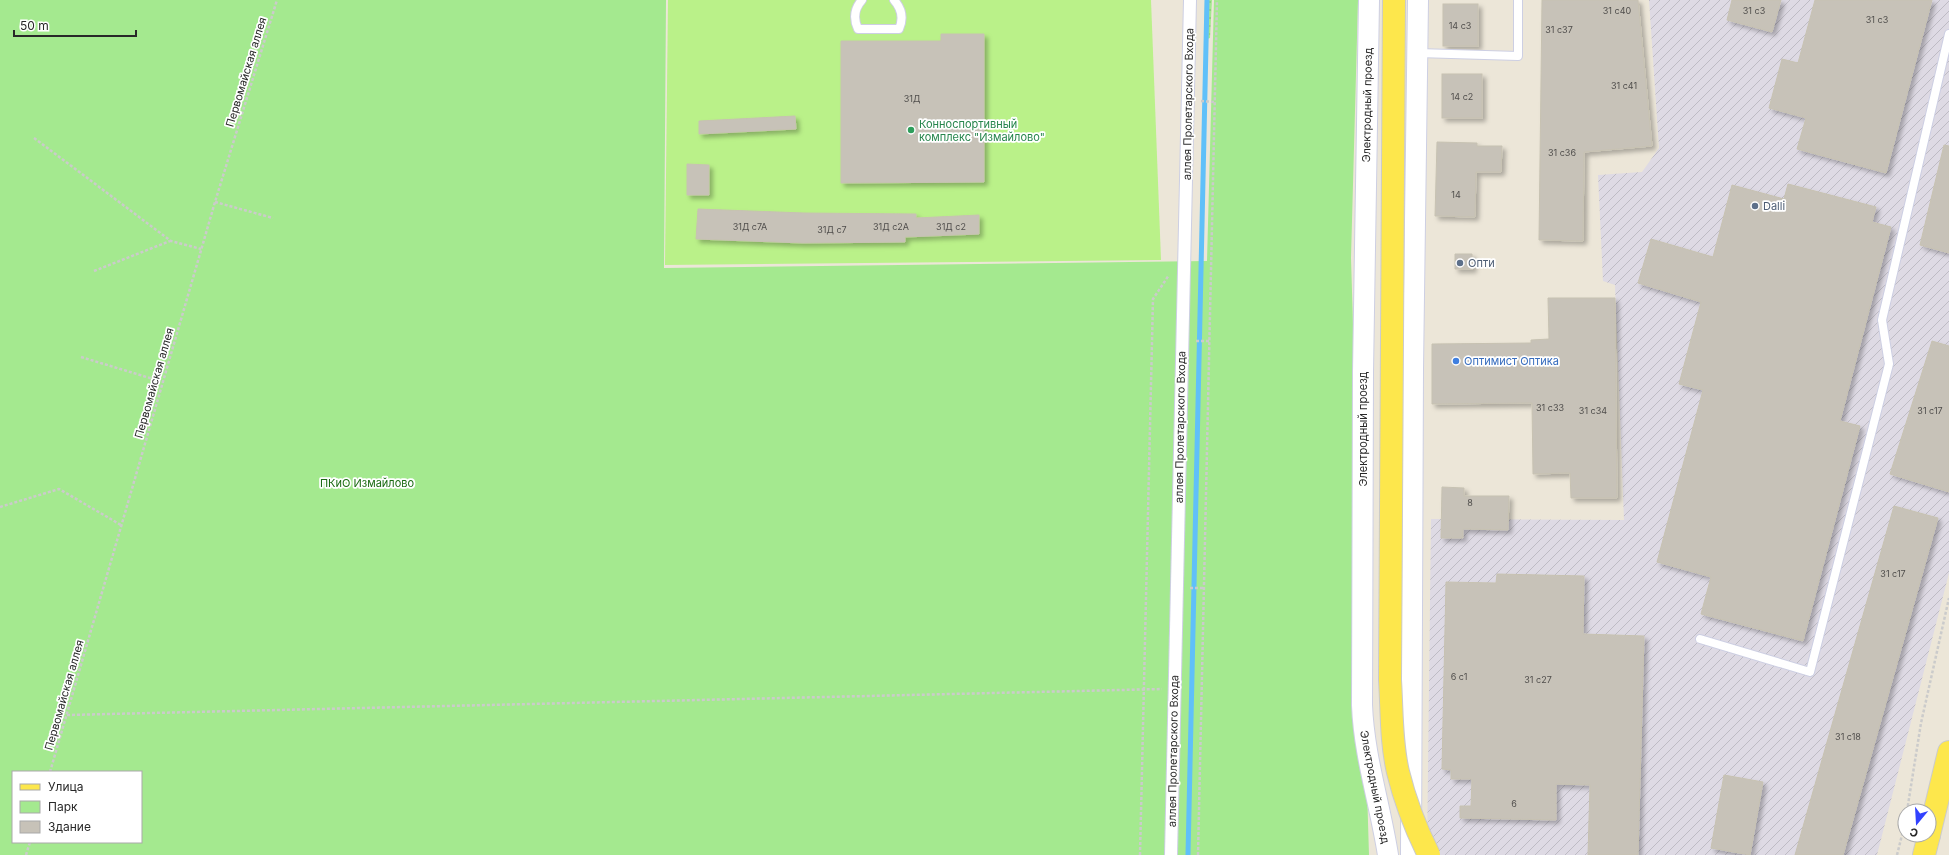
<svg xmlns="http://www.w3.org/2000/svg" width="1949" height="855" viewBox="0 0 1949 855" font-family="Inter,sans-serif">
<defs>
<pattern id="industrial-furrows" width="10" height="10" patternUnits="userSpaceOnUse"><rect width="10" height="10" fill="#dedae4"/><path d="M-1 1l2-2M0 10L10 0M9 11l2-2" fill="none" stroke="#bebbc4"/></pattern>
<pattern id="grass-dots" width="8" height="8" patternUnits="userSpaceOnUse"><rect width="8" height="8" fill="#a4e98f"/><path d="M2 2h.1M6 6h.1" fill="none" stroke="#8dc87b" stroke-width="1.8" stroke-linecap="round"/></pattern>
<filter id="shadow"><feDropShadow dx="3.5" dy="3.5" stdDeviation="2" flood-color="#0004"/></filter>
</defs>
<rect width="100%" height="100%" fill="#ece6d8"/>
<!-- industrial -->
<polygon fill="url(#industrial-furrows)" points="1649,0 1949,0 1949,573 1877,855 1427,855 1431,519 1624,520 1615,285 1603,281 1598,175 1642,172 1659,148"/>
<!-- grass -->
<polygon fill="url(#grass-dots)" points="1205,0 1212,0 1210,38 1204,40"/>
<!-- park -->
<path fill="#a4e98f" fill-rule="evenodd" d="M0 0H666L664 268 1207 261 1214 0H1358L1351 258 1369 855H0ZM13 772H141V842H13Z"/>
<!-- pitch -->
<polygon fill="#baf189" points="668,0 1151,0 1161,260 665,265"/>
<g fill="none" stroke-linecap="round" stroke-linejoin="round">
<!-- stream -->
<polyline stroke="#60c0f9" stroke-width="5" points="1188,855 1207,0"/>
</g>
<!-- building -->
<g fill="#c7c2b8" stroke="#c7c2b2" filter="url(#shadow)">
<polygon points="1542,0 1638,0 1652,146 1584,152 1583,241 1539,240"/>
<polygon points="1732,0 1781,0 1772,32 1727,20"/>
<polygon points="1815,0 1932,0 1886,173 1797,149 1806,118 1769,108 1782,59 1798,63"/>
<rect x="1443" y="4" width="35" height="42"/>
<polygon points="941,34 984,34 984,182 841,183 841,41 941,41"/>
<rect x="1442" y="74" width="40" height="44"/>
<polygon points="795,116 796,129 699,134 699,121"/>
<polygon points="1437,142 1477,143 1477,146 1502,146 1501,172 1476,172 1475,217 1435,216"/>
<polygon points="1944,145 1949,146 1949,253 1920,245"/>
<polygon points="687,164 709,165 709,195 687,195"/>
<polygon points="1788,184 1876,207 1872,222 1891,227 1840,421 1860,426 1803,641 1701,614 1711,577 1657,562 1703,390 1679,384 1701,302 1638,283 1651,239 1713,257 1732,185 1784,199"/>
<polygon points="698,209 804,213 916,214 916,218 979,215 979,234 905,237 905,242 803,243 696,239"/>
<polygon points="1455,254 1472,254 1473,269 1455,269"/>
<polygon points="1548,298 1615,298 1617,498 1571,498 1570,473 1533,474 1532,403 1432,404 1432,344 1531,343 1531,340 1549,339"/>
<polygon points="1932,341 1949,346 1949,492 1890,474"/>
<polygon points="1442,487 1464,488 1464,496 1509,496 1508,530 1463,529 1463,538 1441,538"/>
<polygon points="1894,506 1938,518 1843,855 1795,855"/>
<polygon points="1497,574 1584,576 1583,634 1644,636 1638,855 1588,855 1590,785 1556,784 1556,820 1460,818 1460,806 1471,806 1472,779 1451,779 1451,770 1442,769 1446,582 1496,583"/>
<polygon points="1724,775 1763,782 1750,855 1711,848"/>
</g>
<g fill="none" stroke-linecap="round" stroke-linejoin="round">
<!-- service casing -->
<g stroke="#cdcfe3" stroke-width="10">
<g id="service">
<path d="M862 0C854 9 853 18 858 29H899C904 18 902 9 894 0"/>
<polyline points="1418,53 1518,56 1518,0"/>
<polyline points="1700,639 1810,672 1889,364 1882,320 1949,34"/>
</g>
</g>
<!-- pedestrian casing -->
<g stroke="#cdcfe3" stroke-width="14">
<polyline id="pedestrian" points="1171,855 1190,0"/>
</g>
<!-- tertiary casing -->
<g stroke="#cdcfe3" stroke-width="22">
<g id="tertiary">
<path d="M1369 0 1363 372 1362 705C1364 756 1380 804 1388 855"/>
<polyline points="1411,855 1413,369 1418,0"/>
</g>
</g>
<!-- primary casing -->
<g stroke="#cbcbcb" stroke-width="24">
<g id="primary">
<polyline points="1929,835 1949,752"/>
<polyline points="1924,855 1929,835"/>
</g>
</g>
<!-- path -->
<g stroke="#cbcbcb" stroke-width="2.5" stroke-dasharray="3 2" stroke-linecap="butt">
<polyline points="1201,101 1214,102"/>
<polyline points="34,138 171,241 201,249"/>
<polyline points="215,202 273,218"/>
<polyline points="94,271 170,241"/>
<polyline points="1196,341 1209,341"/>
<polyline points="81,357 163,382"/>
<polyline points="0,507 59,489 121,525"/>
<polyline points="1190,588 1204,588"/>
<polyline points="67,715 1162,689"/>
<polyline points="50,772 215,202 277,0"/>
<polyline points="1907,811 1921,723 1949,598"/>
<polyline points="26,855 30,842"/>
<polyline points="1140,855 1153,299 1169,275"/>
<polyline points="1198,855 1217,0"/>
<polyline points="1897,855 1905,823"/>
</g>
<!-- service -->
<use href="#service" stroke="#fff" stroke-width="8"/>
<!-- pedestrian -->
<use href="#pedestrian" stroke="#fff" stroke-width="12"/>
<!-- tertiary -->
<use href="#tertiary" stroke="#fff" stroke-width="20"/>
<!-- primary -->
<use href="#primary" stroke="#fde74c" stroke-width="22"/>
<!-- primary-bridge casing -->
<g stroke="#cbcbcb" stroke-width="24" stroke-linecap="butt">
<path id="primary-bridge" d="M1394 0 1390 680C1392 711 1391 742 1398 772 1405 801 1416 829 1429 855"/>
</g>
<!-- primary-bridge -->
<use href="#primary-bridge" stroke="#fde74c" stroke-width="22"/>
</g>
<!-- markers -->
<circle fill="#2e9e5b" stroke="#fff" stroke-width="1.5" cx="911" cy="130" r="4"/>
<g fill="#5c6f8a" stroke="#fff" stroke-width="1.5">
<circle cx="1755" cy="206" r="4"/>
<circle cx="1460" cy="263" r="4"/>
</g>
<circle fill="#3f7fe0" stroke="#fff" stroke-width="1.5" cx="1456" cy="361" r="4"/>
<g text-anchor="middle" dominant-baseline="central" stroke-width="3.5" stroke-linejoin="round" paint-order="stroke">
<!-- number labels -->
<g font-size="9" fill="#504e4c">
<text x="1617" y="10">31 с40</text>
<text x="1754" y="10">31 с3</text>
<text x="1877" y="19">31 с3</text>
<text x="1460" y="25">14 с3</text>
<text x="1559" y="29">31 с37</text>
<text x="1624" y="85">31 с41</text>
<text x="1462" y="96">14 с2</text>
<text x="912" y="98">31Д</text>
<text x="1562" y="152">31 с36</text>
<text x="1456" y="194">14</text>
<text x="750" y="226">31Д с7А</text>
<text x="891" y="226">31Д с2А</text>
<text x="951" y="226">31Д с2</text>
<text x="832" y="229">31Д с7</text>
<text x="1550" y="407">31 с33</text>
<text x="1593" y="410">31 с34</text>
<text x="1930" y="410">31 с17</text>
<text x="1470" y="502">8</text>
<text x="1893" y="573">31 с17</text>
<text x="1459" y="676">6 с1</text>
<text x="1538" y="679">31 с27</text>
<text x="1848" y="736">31 с18</text>
<text x="1514" y="803">6</text>
</g>
<!-- street labels -->
<g font-size="11" fill="#282828" stroke="#fff">
<text transform="translate(246 72) rotate(-73)">Первомайская аллея</text>
<text transform="translate(1188 104) rotate(-89)">аллея Пролетарского Входа</text>
<text transform="translate(1367 105) rotate(-89)">Электродный проезд</text>
<text transform="translate(154 383) rotate(-74)">Первомайская аллея</text>
<text transform="translate(1180 427) rotate(-89)">аллея Пролетарского Входа</text>
<text transform="translate(1363 429) rotate(-90)">Электродный проезд</text>
<text transform="translate(64 695) rotate(-74)">Первомайская аллея</text>
<text transform="translate(1173 751) rotate(-89)">аллея Пролетарского Входа</text>
<text transform="translate(1375 787) rotate(79)">Электродный проезд</text>
</g>
<!-- leisure labels -->
<g font-size="11" fill="#27864d" stroke="#fff" text-anchor="start">
<text x="919" y="124">Конноспортивный<tspan x="919" dy="13">комплекс "Измайлово"</tspan></text>
</g>
<!-- service labels -->
<g font-size="11" fill="#4e5e75" stroke="#fff" text-anchor="start">
<text x="1763" y="206">Dalli</text>
<text x="1468" y="263">Опти</text>
</g>
<!-- shop labels -->
<g font-size="11" fill="#366cbe" stroke="#fff" text-anchor="start">
<text x="1464" y="361">Оптимист Оптика</text>
</g>
<!-- park labels -->
<g font-size="11" fill="#1b6b13" stroke="#fff">
<text x="367" y="483">ПКиО Измайлово</text>
</g>
</g>
<!-- legend -->
<rect x="12" y="771" width="130" height="72" fill="#ffffff" stroke="#a9a9a9"/>
<rect x="20" y="784" width="20" height="6" fill="#fde74c" stroke="#a9a9a9"/>
<text x="48" y="791" font-size="12" fill="#282828">Улица</text>
<rect x="20" y="801" width="20" height="12" fill="#a4e98f" stroke="#a9a9a9"/>
<text x="48" y="811" font-size="12" fill="#282828">Парк</text>
<rect x="20" y="821" width="20" height="12" fill="#c7c2b8" stroke="#a9a9a9"/>
<text x="48" y="831" font-size="12" fill="#282828">Здание</text>
<!-- north arrow -->
<g transform="translate(1917 823) rotate(198)"><circle r="19" fill="#ffffff" stroke="#a9a9a9"/>
<path d="M0-3L7 15L0 10L-7 15Z" fill="#3242ff"/>
<text y="-6" font-size="11" font-weight="bold" text-anchor="middle" fill="#282828">С</text>
</g>
<!-- scale -->
<path d="M14 30v6h122v-6" fill="none" stroke="#282828" stroke-width="2"/>
<text x="20" y="30" font-size="12" fill="#282828" stroke="#ffffff" stroke-width="3" paint-order="stroke">50 m</text>
</svg>
